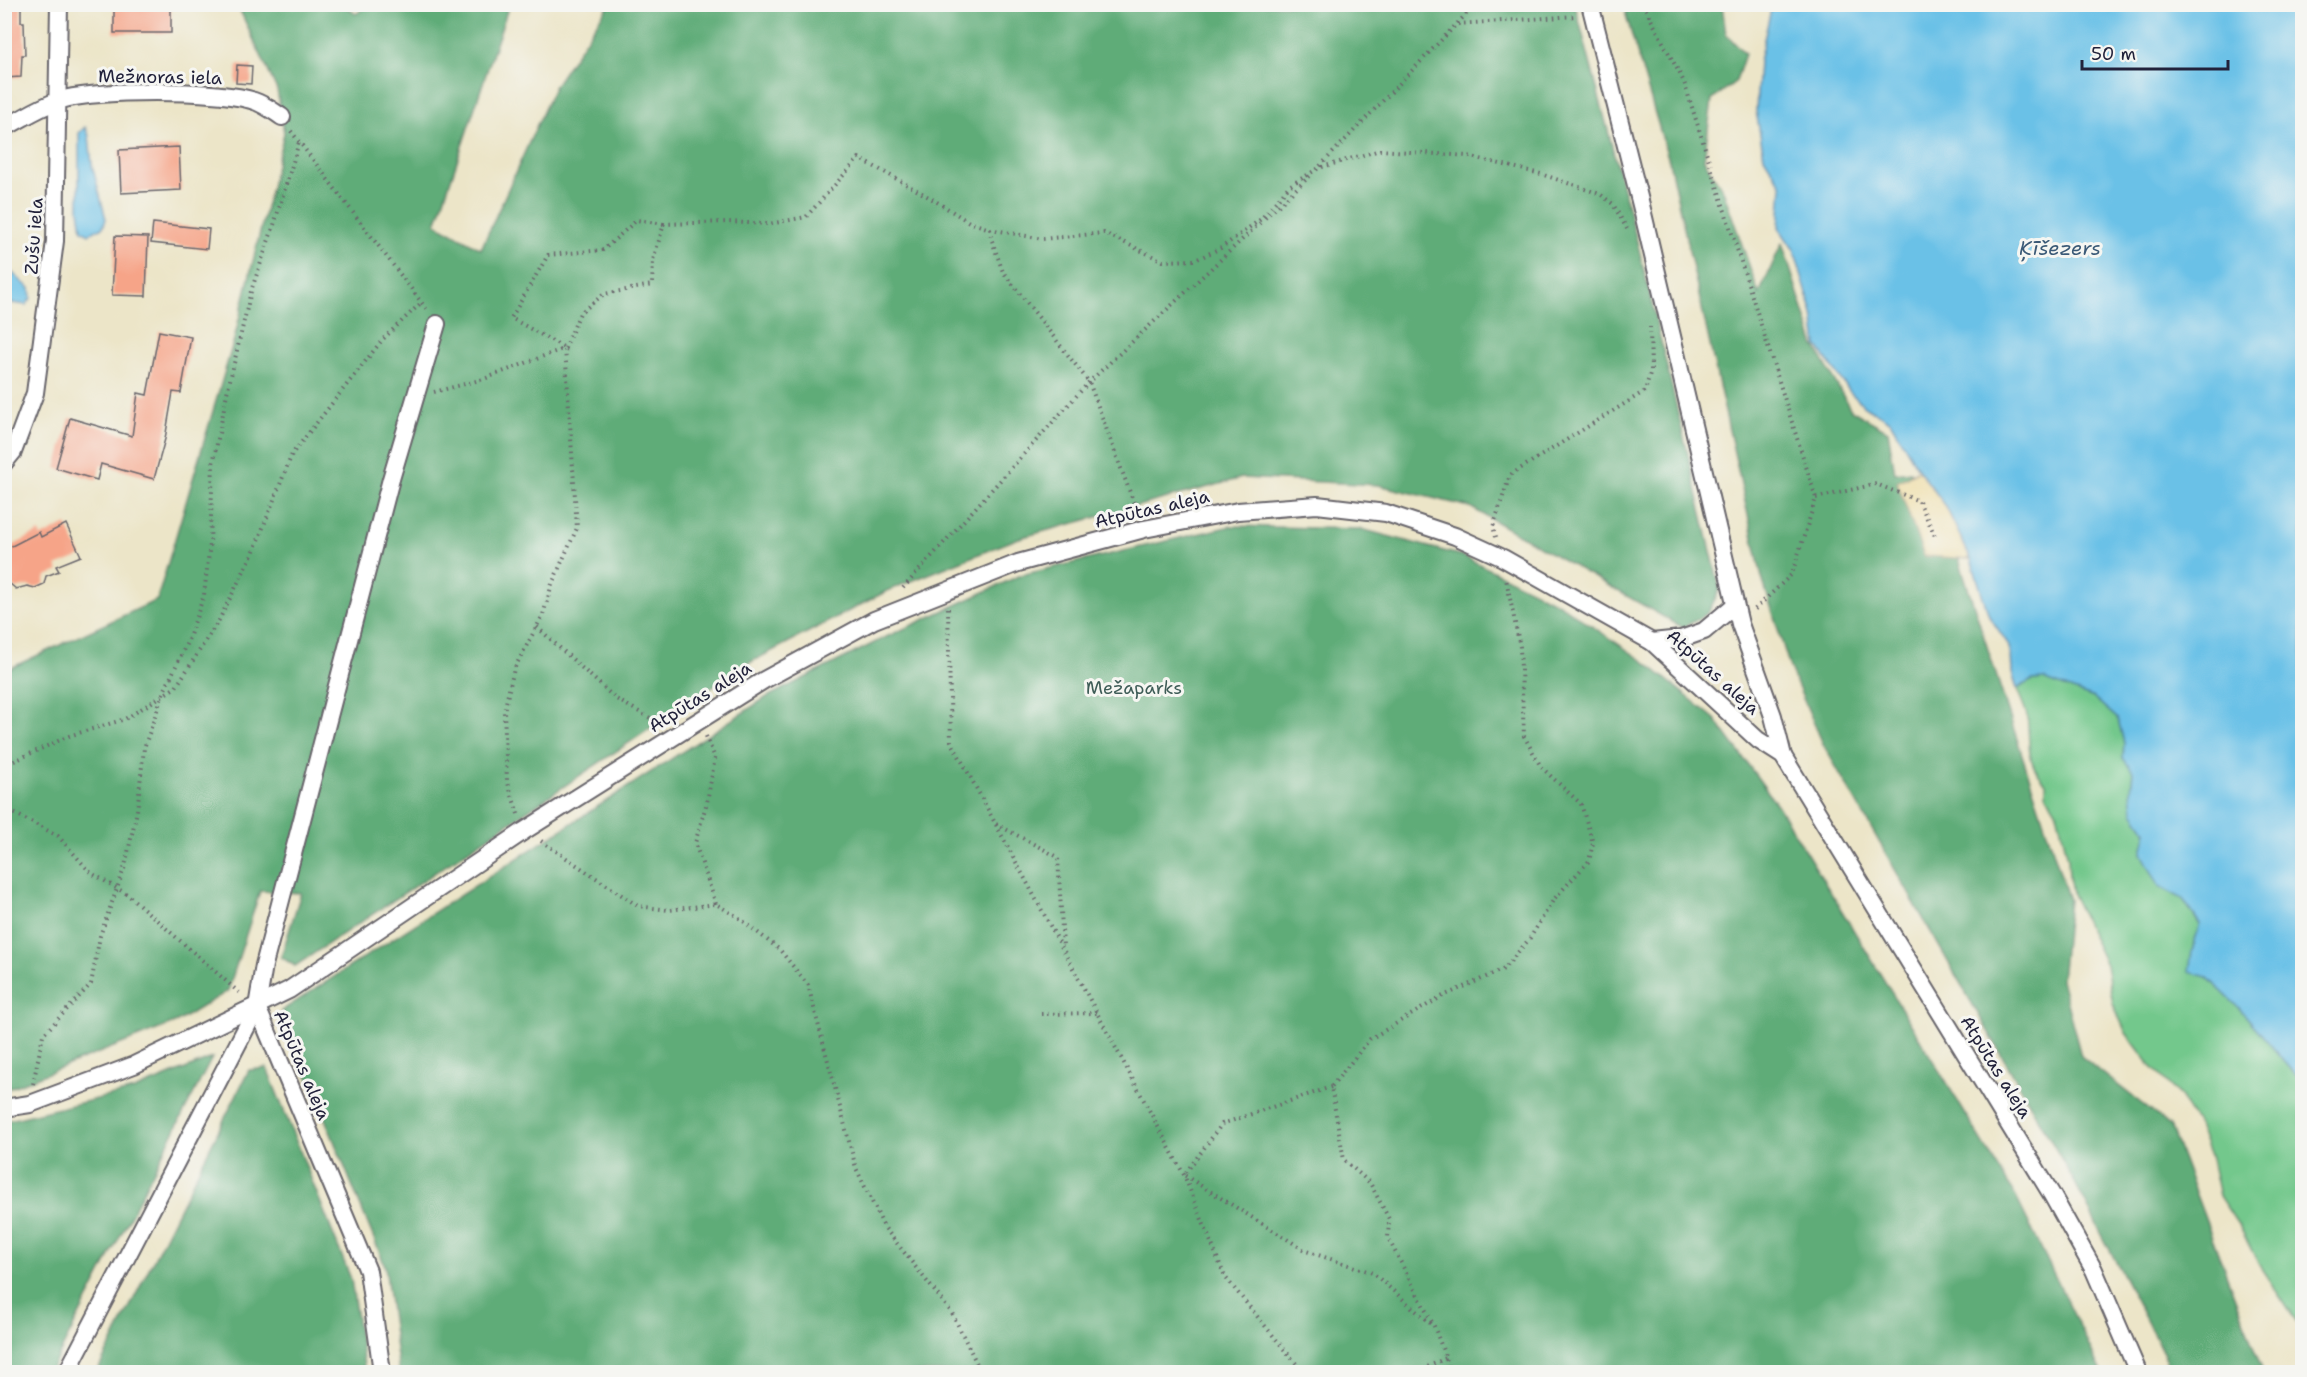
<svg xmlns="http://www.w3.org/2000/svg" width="2307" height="1377" viewBox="0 0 2307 1377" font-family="'Shantell Sans',sans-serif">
<rect width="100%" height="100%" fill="#f6f6f2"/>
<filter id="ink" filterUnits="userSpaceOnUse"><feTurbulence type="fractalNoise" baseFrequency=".0167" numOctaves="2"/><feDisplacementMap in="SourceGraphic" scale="12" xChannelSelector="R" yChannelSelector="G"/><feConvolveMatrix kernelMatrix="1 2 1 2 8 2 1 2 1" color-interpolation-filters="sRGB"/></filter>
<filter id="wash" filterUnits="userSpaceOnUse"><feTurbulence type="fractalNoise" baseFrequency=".008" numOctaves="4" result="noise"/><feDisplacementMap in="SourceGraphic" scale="24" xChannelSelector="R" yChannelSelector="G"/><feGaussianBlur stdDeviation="1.35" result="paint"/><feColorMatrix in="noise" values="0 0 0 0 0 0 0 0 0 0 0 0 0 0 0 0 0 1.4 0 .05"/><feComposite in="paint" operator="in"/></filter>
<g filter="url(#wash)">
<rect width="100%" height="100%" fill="#ece5c8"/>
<!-- green -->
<path fill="#73c88c" stroke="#4a7564" stroke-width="1.5" d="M2044 679 2094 698 2118 719 2124 743 2123 758 2133 771C2130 802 2130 807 2147 832L2142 853 2159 886 2183 899 2200 925 2192 951 2207 977 2240 1009 2302 1082V1330L2259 1265 2241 1229 2219 1196 2211 1159 2198 1125 2179 1095 2151 1066 2126 1033 2113 1004 2106 965 2072 894 2069 876 2068 858 2057 812 2046 794V783C2024 761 2031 744 2027 716 2025 707 2020 698 2017 689L2032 680Z"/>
<!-- forest -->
<g fill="#5eac78" stroke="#40675a" stroke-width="1.5">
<polygon points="237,4 344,5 356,14 367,5 509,5 436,224 481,249 555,85 609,5 1575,5 1637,241 1720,589 1708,613 1683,628 1470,507 1378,485 1242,478 1019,538 889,590 747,664 295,966 281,957 301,893 260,891 228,991 177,1022 5,1090 4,671 157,600 234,340 284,133 277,90"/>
<polygon points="1623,5 1722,5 1726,34 1745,54 1736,81 1712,100 1704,160 1723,190 1759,294 1782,243 1814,344 1851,410 1888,431 1895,473 1910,471 1951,535 2069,900 2061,980 2081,1056 2170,1126 2263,1372 2173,1372 2074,1181 1824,746 1791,671 1762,578 1669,161"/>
<polygon points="1231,526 1361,529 1463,556 1559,604 1645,662 1715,719 1778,806 2016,1197 2102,1372 399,1372 385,1266 281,1011 767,697 886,637 1021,575"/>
<polygon points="212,1058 50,1372 5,1372 5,1121 134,1090"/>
<polygon points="267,1068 351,1279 365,1372 97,1372 249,1070"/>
</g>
<!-- sand -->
<polygon fill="#eeda9e" stroke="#887e6c" stroke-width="1.5" points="1919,470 1945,505 1971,559 1924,556 1897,482"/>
<!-- water -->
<g fill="#6ac1e7" stroke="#467291" stroke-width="1.5">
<polygon points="1772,5 2302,5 2302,1082 2240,1009 2207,977 2189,972 2192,951 2200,924 2183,899 2159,886 2142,853 2147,832 2133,812 2131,791 2133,772 2123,758 2124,743 2118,719 2094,698 2044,679 2032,680 2017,689 2012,673 2011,655 2008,644 1989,616 1971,559 1945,505 1919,470 1890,421 1864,406 1850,392 1817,346 1813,314 1794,250 1779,228 1782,186 1764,157 1756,111 1759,61"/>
<polygon points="85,127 89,136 92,165 106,219 103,227 89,234 82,230 79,209 79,133"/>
<path d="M5 267C14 273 20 281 30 288L31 298 26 305 5 302Z"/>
</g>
<g id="blocks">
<!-- building -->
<g fill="#f6a488">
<polygon points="4,4 21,4 21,22 24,22 25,55 22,55 21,77 4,78"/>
<rect x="114" y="4" width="57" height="29"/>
<polygon points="237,65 252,66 251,84 236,83"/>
<polygon points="179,147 181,190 121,193 119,150"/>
<polygon points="153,223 209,229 207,249 151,243"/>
<polygon points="115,236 148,237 146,296 112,295"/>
<polygon points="159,331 191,337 181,393 173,392 165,439 154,479 101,464 97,480 56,468 70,418 132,436 138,393 147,395"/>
<polygon points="66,524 81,556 56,566 59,571 46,576 44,584 35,588 27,586 16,589 9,583 4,575 4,550 39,532 41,537"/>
</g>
</g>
</g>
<g filter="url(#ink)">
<use href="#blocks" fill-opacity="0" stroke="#69666c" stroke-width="1.5"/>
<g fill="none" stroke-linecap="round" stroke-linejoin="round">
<!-- minor casing -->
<g stroke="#69666c" stroke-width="20">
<g id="minor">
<polyline points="1590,4 1641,205 1740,624 1773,716 1783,756"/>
<path d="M4 128C22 119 39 107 58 101 89 89 222 89 254 101 264 104 273 111 282 117"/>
<polyline points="4,463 13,452 35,393 55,241 59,4"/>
<polyline points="1652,642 1681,639 1704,631 1735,605"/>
<polyline points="257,1007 368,1271 382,1372"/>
<polyline points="4,1108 30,1104 134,1065 289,990 524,831 678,734 764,680 874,620 1018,563 1144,529 1238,511 1317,505 1386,513 1455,536 1503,558 1652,642 1758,740 1783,756 2052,1195 2094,1270 2138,1372"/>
<polyline points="67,1372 257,1007 264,965 391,479 437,324"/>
</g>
</g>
<!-- path -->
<g stroke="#69666c" stroke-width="4" stroke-dasharray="1.5 4.5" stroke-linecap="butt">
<polyline points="1643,4 1684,82 1816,498 1792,574 1753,611"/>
<polyline points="1458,24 1576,16"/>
<polyline points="291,131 428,311"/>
<polyline points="1320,166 1476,4"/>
<polyline points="1265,218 1312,174"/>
<polyline points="990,229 991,238 1003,272 1089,382 1138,514"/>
<polyline points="434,392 484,379 565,348 580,313 604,294 652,285 653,260 664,224 728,222 769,224 806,217 859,158 929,197 969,222 990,229 1042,239 1104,233 1163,261 1195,260 1221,248 1261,219 1289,186 1319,168 1380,150 1468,156 1541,174 1600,194 1613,204 1627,229"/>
<polyline points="1816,498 1876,484 1919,501 1935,536"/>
<polyline points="1496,537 1493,527 1510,475 1645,391 1651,370 1650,327"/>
<polyline points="903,588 1089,382 1260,223"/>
<polyline points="948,608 951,741 1184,1175 1225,1277 1303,1372"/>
<polyline points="537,627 616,699 663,725"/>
<polyline points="706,736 715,758 707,802 695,843 716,904"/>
<polyline points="4,768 12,762 69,736 125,719 176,687 219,620 253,553 292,454 383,339 422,302"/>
<polyline points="4,808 58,836 91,873 127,894 242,995"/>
<polyline points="518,814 507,780 504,711 514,669 543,615 552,584 577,528 565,348 511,318 548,255 603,250 637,220 664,224"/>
<polyline points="996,824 1058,857 1063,947"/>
<polyline points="541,841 638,906 669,910 716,904 738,917 780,950 808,985 856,1168 884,1227 952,1313 981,1372"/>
<polyline points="1041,1014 1097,1013"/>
<polyline points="33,1084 43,1035 91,984 100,936 125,866 137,811 144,748 162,696 189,638 204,595 210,543 213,464 227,393 251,291 274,225 299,142"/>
<polyline points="1331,1087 1222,1124 1184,1175 1306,1251 1373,1273 1431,1324"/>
<polyline points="1417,1372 1446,1358"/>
<polyline points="1451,1372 1434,1326 1388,1238 1389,1219 1370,1183 1344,1160 1331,1087 1370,1039 1441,997 1504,969 1530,938 1554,899 1589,861 1593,843 1581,804 1541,767 1524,736 1520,647 1506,579"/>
</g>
<!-- minor -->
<use href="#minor" stroke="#fff" stroke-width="16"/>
</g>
</g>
<g text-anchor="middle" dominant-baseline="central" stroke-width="6" stroke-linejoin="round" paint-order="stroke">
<!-- street labels -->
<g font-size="18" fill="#22223b" stroke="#f6f6f2">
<text transform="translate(160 77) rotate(1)">Mežnoras iela</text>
<text transform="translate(34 236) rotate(-86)">Zušu iela</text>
<text transform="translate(1152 509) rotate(-13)">Atpūtas aleja</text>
<text transform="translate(1713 672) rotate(42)">Atpūtas aleja</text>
<text transform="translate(700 697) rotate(-32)">Atpūtas aleja</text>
<text transform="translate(302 1065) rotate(67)">Atpūtas aleja</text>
<text transform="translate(1996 1067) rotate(58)">Atpūtas aleja</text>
</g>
<!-- park labels -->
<g font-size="18" fill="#3e5c57" stroke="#f6f6f2">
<text x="1134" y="688">Mežaparks</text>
</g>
<!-- water labels -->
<g font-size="20" font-style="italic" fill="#3b5a77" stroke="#f6f6f2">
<text x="2060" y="248">Ķīšezers</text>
</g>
</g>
<!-- margin -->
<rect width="2307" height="1377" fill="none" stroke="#f6f6f2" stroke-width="24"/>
<!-- scale -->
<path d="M2082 60v9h146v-9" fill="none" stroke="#22223b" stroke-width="3"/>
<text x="2091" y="60" font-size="18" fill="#22223b" stroke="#f6f6f2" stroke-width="4.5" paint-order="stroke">50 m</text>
</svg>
